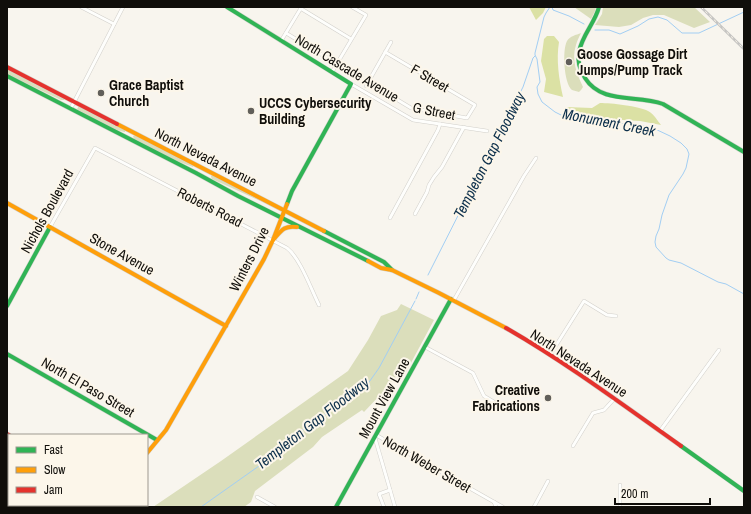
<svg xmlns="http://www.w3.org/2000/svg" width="751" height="514" viewBox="0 0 751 514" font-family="'Archivo Narrow',sans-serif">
<rect width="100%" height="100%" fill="#f8f5ee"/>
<!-- green -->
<g fill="#dbdebb">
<polygon points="574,7 596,7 595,11 591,19"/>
<polygon points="603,7 694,7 710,22 694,28 664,15 653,15 643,18 631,25 619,27 595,25 602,14"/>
<path d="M581 33C579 37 577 41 576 45 571 60 577 74 583 87L581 90 579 92C577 91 574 91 572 90 564 84 562 50 567 41 570 36 576 35 581 33Z"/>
<polygon points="7,69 64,99 64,100 61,100 7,74"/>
<polygon points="79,106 125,130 125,132 124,132 111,128 78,110 77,109"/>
<polygon points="133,136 137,136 193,166 193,167 174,160 134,139"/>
<polygon points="211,176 214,176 265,203 212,179 211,177"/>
<polygon points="401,304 434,320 405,374 400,372 382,393 364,412 362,410 322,437 313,447 255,491 251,502 244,507 153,507 221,461 348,371 368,340 381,316 397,310"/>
</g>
<!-- forest -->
<g fill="#dbe1a4">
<polygon points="529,7 546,7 543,13 536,20"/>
<path d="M547 36H554L559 42C556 60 559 79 563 97L544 92 546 79 541 61 544 39Z"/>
<path d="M600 103C611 103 639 106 648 111 654 114 657 120 661 125L640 121 623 120H611L579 116 573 111 566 110V107L592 108Z"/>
</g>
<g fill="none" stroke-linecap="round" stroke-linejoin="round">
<!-- stream -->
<g stroke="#a2cef3" stroke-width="1">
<polyline points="550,7 546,13 544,17 535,53 535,55 537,59 540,82 537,87 538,94 542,102 555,112 561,115 572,118 608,123 637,124 653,128 670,136 681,143 687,149 689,154 686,168 683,174 669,195 662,215 659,229 656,236 655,242 656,247 666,258 669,260 681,263 718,282 726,284 744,294"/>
<polyline points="552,7 553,10 569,16 584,24"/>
<polyline points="595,30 609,30 620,34 638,26 649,19 658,17 667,20 682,33 699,33 744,12"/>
<polyline points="428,275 523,87 533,58 535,56"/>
<polyline points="416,299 419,292"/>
<polyline points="201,507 283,449 285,442 325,415 355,392 367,385 379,368 415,301"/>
</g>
<!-- street casing -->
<g stroke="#d2d0cb" stroke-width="4">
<g id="street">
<polyline points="81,7 114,24"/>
<polyline points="300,8 351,39"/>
<polyline points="286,33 337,64"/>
<polyline points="281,41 301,8"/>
<polyline points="332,72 366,15 352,7"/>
<polyline points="368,82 411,108 467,118 475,105 385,52"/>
<polyline points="351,84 413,120 487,131"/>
<polyline points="366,86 391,42"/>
<polyline points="71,108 123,7"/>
<polyline points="415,214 427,192 429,185 434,177 442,167 464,127"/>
<polyline points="390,218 438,130 440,124"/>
<path d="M50 227 95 148 287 248C300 258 311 289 319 305"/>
<polyline points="454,300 524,176 536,158"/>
<polyline points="425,347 473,373 484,396 509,411"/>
<polyline points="550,355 584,301 607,315 616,316"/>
<polyline points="660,431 719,350"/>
<polyline points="376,435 494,502 496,507"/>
<polyline points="375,438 395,507"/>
<polyline points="573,446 593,413 604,410 615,398"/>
<polyline points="620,485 620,507"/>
<polyline points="257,497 275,507"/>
<polyline points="494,502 503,507"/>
<polyline points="384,507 379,494 390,490"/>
<polyline points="534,507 548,481"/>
</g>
</g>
<!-- fast casing -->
<g stroke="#d2d0cb" stroke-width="5">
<g id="fast">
<polyline points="227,7 351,84 292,191 287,204"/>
<path d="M599 7C595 23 582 35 579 52 577 61 580 70 585 78 602 105 637 94 663 104L744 152"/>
<polyline points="7,76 196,173 238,196 368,261"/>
<polyline points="324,231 384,262 392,270"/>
<polyline points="7,306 50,227"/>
<polyline points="7,354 157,440"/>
<polyline points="681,446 744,491"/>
<polyline points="336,507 451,299"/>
</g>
</g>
<!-- slow casing -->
<g stroke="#d2d0cb" stroke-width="5">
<g id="slow">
<polyline points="117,124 324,231"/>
<polyline points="7,203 226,326"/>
<path d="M273 240C281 231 284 225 297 227"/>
<polyline points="368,261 381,268 392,270 439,293 506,328"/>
<polyline points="147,453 166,430 264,259 273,240 287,204"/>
</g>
</g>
<!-- jam casing -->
<g stroke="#d2d0cb" stroke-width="5">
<g id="jam">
<polyline points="7,67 117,124"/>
<path d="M506 328C567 363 623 405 681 446"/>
<polyline points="7,434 9,435"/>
</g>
</g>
<!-- street -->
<use href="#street" stroke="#fefefc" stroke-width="3"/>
<!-- fast -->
<use href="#fast" stroke="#30b455" stroke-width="4"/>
<!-- slow -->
<use href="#slow" stroke="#ff9f0a" stroke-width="4"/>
<!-- jam -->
<use href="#jam" stroke="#e5322d" stroke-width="4"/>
<!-- rail casing -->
<g stroke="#c5c4c2" stroke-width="2.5">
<polyline id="rail" points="701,7 744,49"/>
</g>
<!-- rail -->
<use href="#rail" stroke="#fcf6ea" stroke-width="1" stroke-dasharray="3" stroke-linecap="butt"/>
</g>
<!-- markers -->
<g fill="#615f5a" stroke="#fcf6ea" stroke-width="1.5">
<circle cx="569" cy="62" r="4"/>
<circle cx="101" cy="93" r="4"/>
<circle cx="251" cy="111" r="4"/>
<circle cx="548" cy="398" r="4"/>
</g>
<g text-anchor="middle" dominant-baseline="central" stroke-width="4" stroke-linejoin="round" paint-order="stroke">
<!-- poi labels -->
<g font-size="14" font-weight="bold" fill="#100e0a" stroke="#fcf6ea" text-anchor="start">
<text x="577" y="54">Goose Gossage Dirt<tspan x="577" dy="16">Jumps/Pump Track</tspan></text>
<text x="109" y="85">Grace Baptist<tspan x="109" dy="16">Church</tspan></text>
<text x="259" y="103">UCCS Cybersecurity<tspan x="259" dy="16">Building</tspan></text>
<text x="540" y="390" text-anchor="end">Creative<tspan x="540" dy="16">Fabrications</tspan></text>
</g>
<!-- street labels -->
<g font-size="14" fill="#100e0a" stroke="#fcf6ea">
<text transform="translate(347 68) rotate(31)">North Cascade Avenue</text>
<text transform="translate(430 78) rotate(30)">F Street</text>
<text transform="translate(434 111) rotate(11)">G Street</text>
<text transform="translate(206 157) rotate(27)">North Nevada Avenue</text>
<text transform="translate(210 207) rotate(27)">Roberts Road</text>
<text transform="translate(47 211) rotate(-61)">Nichols Boulevard</text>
<text transform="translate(122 254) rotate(29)">Stone Avenue</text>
<text transform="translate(249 259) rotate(-63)">Winters Drive</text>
<text transform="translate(579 363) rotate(33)">North Nevada Avenue</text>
<text transform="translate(88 387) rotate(30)">North El Paso Street</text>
<text transform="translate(384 398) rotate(-61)">Mount View Lane</text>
<text transform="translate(427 464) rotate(30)">North Weber Street</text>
</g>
<!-- water labels -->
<g font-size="15" font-style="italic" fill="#0c2f4b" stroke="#fcf6ea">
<text transform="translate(609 122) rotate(11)">Monument Creek</text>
<text transform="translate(489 155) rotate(-63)">Templeton Gap Floodway</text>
<text transform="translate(312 423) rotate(-38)">Templeton Gap Floodway</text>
</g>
</g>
<!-- border -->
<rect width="751" height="514" fill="none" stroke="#100e0a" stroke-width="16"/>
<!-- legend -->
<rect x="8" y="434" width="140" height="72" fill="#fcf6ea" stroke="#9e9990"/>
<rect x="16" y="447" width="20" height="6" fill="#30b455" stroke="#9e9990"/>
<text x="44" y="454" font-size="12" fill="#100e0a">Fast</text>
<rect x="16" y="467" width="20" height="6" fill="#ff9f0a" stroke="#9e9990"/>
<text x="44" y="474" font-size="12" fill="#100e0a">Slow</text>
<rect x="16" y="487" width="20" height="6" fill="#e5322d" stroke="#9e9990"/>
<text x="44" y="494" font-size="12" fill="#100e0a">Jam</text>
<!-- scale -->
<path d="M615 498v6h95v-6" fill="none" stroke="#100e0a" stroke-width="2"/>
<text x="621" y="498" font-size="12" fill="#100e0a" stroke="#fcf6ea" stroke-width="3" paint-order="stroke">200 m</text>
</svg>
